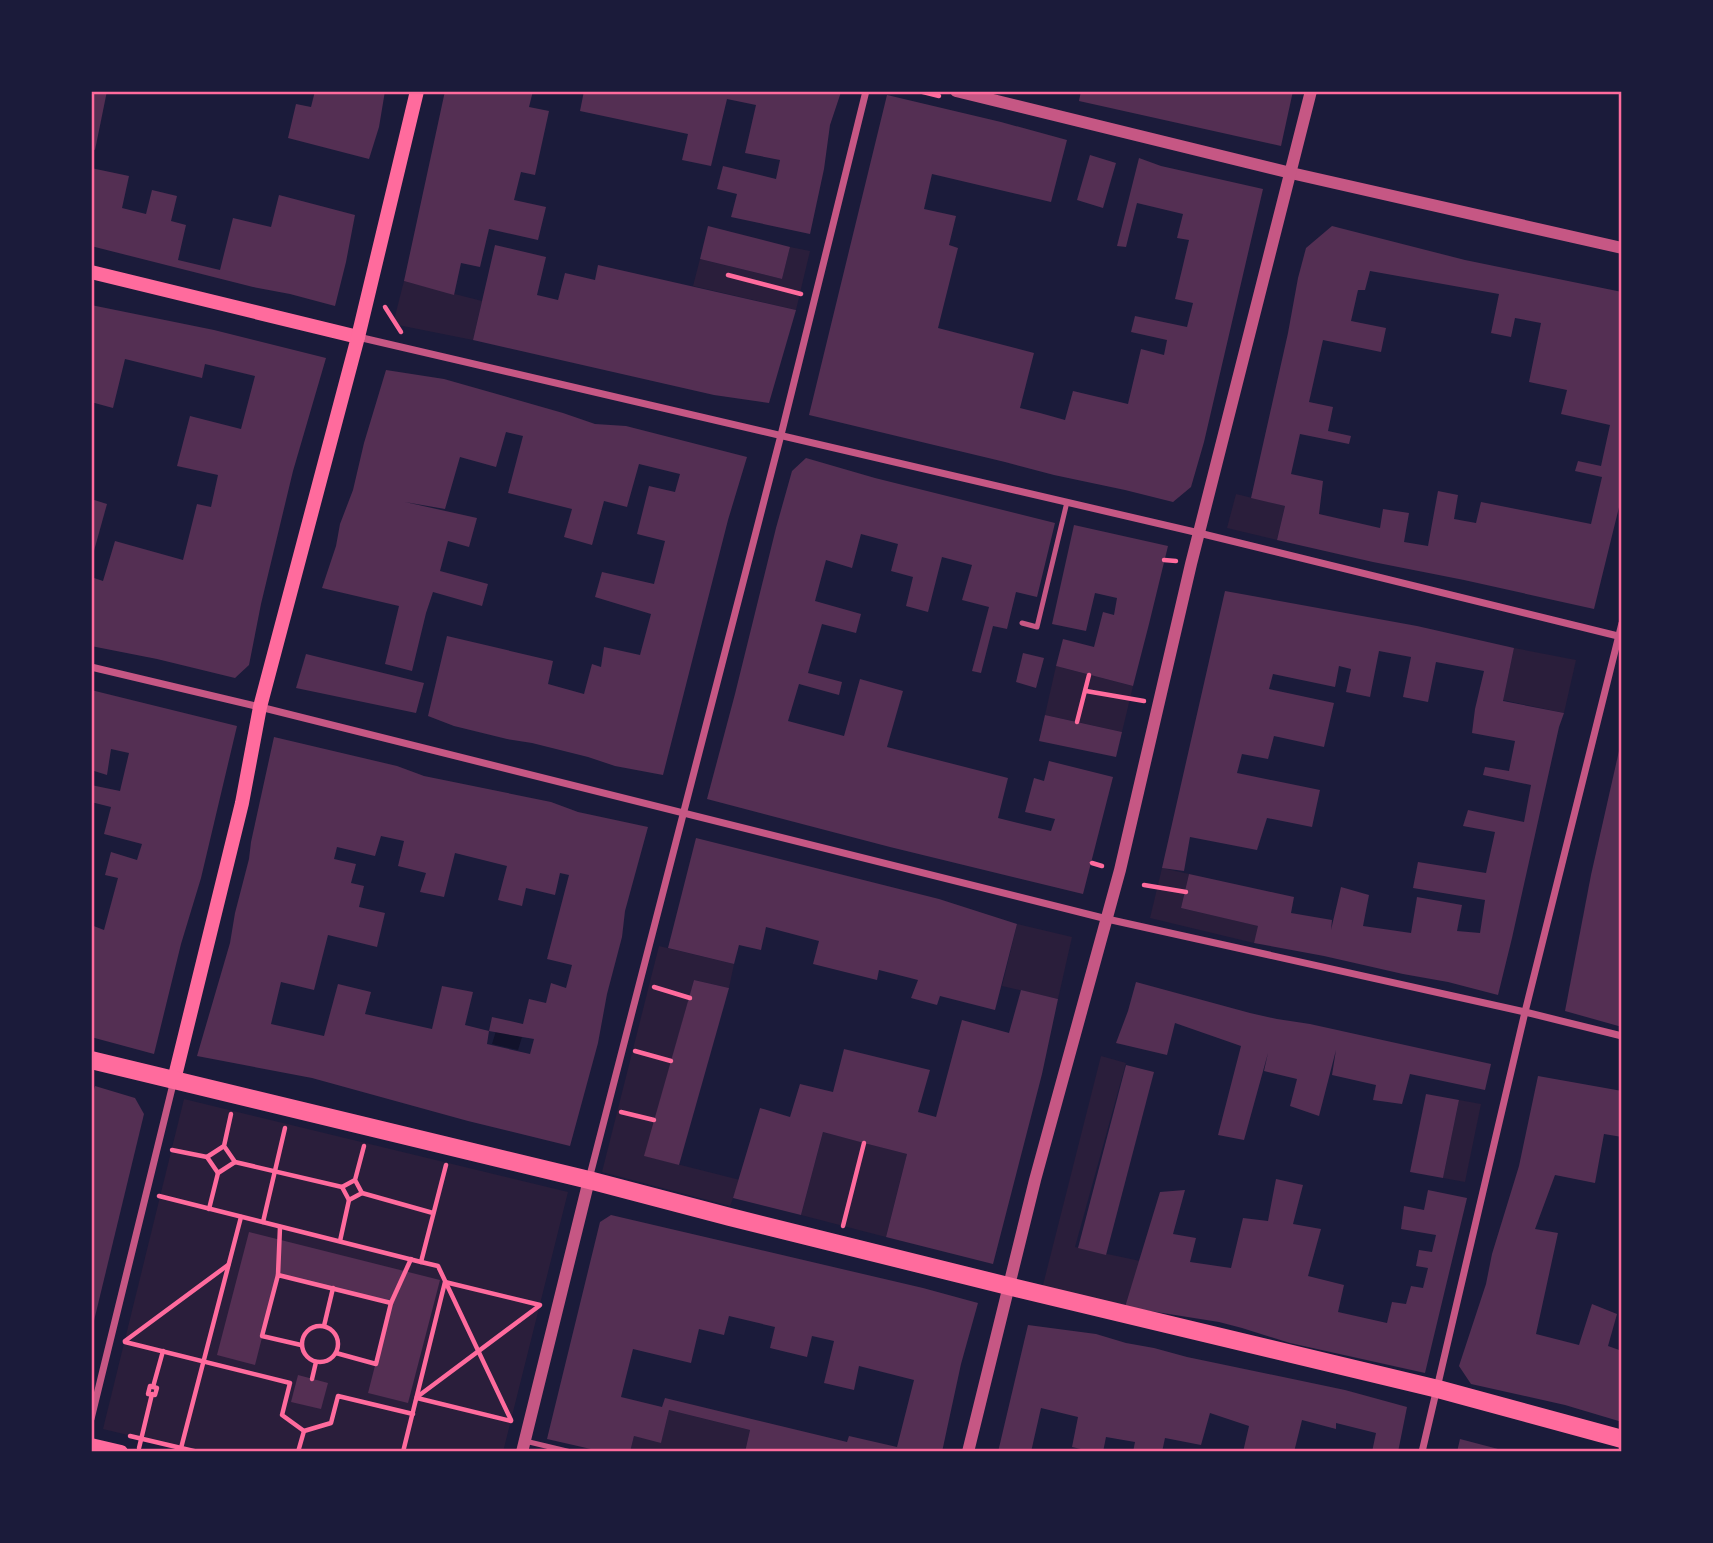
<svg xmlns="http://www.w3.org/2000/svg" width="1713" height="1543" viewBox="0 0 1713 1543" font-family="'Sofia Sans Condensed',sans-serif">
<rect width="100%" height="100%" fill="#1b1b3a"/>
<!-- green -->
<g fill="#2a1e3b">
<polygon points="790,247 810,251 796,310 693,286 700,259 782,279"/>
<polygon points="404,281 482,301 473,340 393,324"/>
<polygon points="1236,494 1285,506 1277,540 1227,528"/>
<polygon points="1514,648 1576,660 1564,713 1503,700"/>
<polygon points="1056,666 1133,686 1122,732 1045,715"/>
<polygon points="1162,868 1189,874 1181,908 1259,926 1254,943 1150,918"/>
<polygon points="1017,924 1072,937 1058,999 1002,986"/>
<polygon points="659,946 734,964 729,988 694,980 645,1156 740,1180 730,1206 602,1172"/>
<polygon points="1101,1056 1126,1063 1075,1247 1140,1261 1125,1307 1042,1289"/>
<polygon points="184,1099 568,1192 503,1452 198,1452 103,1429"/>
<polygon points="1459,1100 1481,1104 1465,1182 1443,1178"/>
<polygon points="823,1132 907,1154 886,1237 801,1215"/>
<polygon points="669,1410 750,1430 745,1452 654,1452 644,1450 643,1452 630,1452 634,1436 661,1442"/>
</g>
<!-- water -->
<polygon fill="#12122b" points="496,1031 522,1037 518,1050 492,1044"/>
<!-- building -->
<g fill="#542f53" fill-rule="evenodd">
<polygon points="91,91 107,91 95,150 91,149"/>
<polygon points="315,91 385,91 379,127 369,159 288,138 296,104 311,107"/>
<polygon points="445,91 533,91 529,107 549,111 535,175 521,172 514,200 546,207 538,240 489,229 480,267 461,263 454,295 404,281"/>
<polygon points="584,91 841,92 830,125 824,169 810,234 731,217 737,194 717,189 723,166 776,179 780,160 745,153 756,105 727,99 711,166 682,160 688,134 580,111"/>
<polygon points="1081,91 1293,91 1281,146 1079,101"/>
<polygon points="887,95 1001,122 1067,140 1051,202 932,174 924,209 956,216 949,245 958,248 938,328 1034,353 1020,408 1040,413 1065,420 1073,391 1128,404 1141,349 1164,355 1167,340 1131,332 1135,316 1187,327 1193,303 1175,299 1189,240 1177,238 1183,214 1137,203 1126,247 1117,246 1139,158 1161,166 1263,189 1204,442 1191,487 1173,502 1125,490 1054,475 1005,462 809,415"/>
<polygon points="1090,155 1116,163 1103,208 1077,200"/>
<polygon points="91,168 129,176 122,208 146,214 152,190 177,196 171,221 186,225 178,260 220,270 233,218 271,227 279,195 355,215 346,262 335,306 290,294 253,287 91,246"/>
<polygon points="708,226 790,247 782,279 700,259"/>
<path d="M1332 226 1465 260 1622 292V495L1594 609 1464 580 1373 562 1277 540 1285 506 1251 498 1288 333 1298 278 1306 248ZM1370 271 1499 294 1491 333 1511 337 1515 318 1541 323 1529 382 1567 390 1561 414 1610 425 1601 466 1578 461 1575 471 1602 477 1591 524 1481 502 1476 523 1454 519 1458 495 1438 491 1428 546 1404 542 1409 513 1383 509 1380 528 1319 514 1323 481 1291 474 1293 465 1300 434 1349 444 1351 436 1328 431 1333 407 1309 402 1323 340 1381 352 1386 328 1351 321 1358 290H1365Z"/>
<polygon points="495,245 546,257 537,295 558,300 565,273 595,280 598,265 796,310 769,403 714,395 473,340"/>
<polygon points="91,305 214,330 326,358 293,471 261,604 249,665 235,678 157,659 91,646 91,577 103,581 115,541 183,560 197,504 211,507 218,475 177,466 190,416 241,429 255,376 205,364 202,378 125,359 113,408 91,402"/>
<polygon points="386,370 444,379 563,413 595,424 626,426 747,457 728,520 663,775 615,766 588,757 532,743 507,739 454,726 428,716 447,636 553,661 548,684 584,694 592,664 601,667 604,647 640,655 651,614 595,597 602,572 654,584 665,541 637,534 649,486 675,492 680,474 639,464 627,507 604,501 592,545 564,537 572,509 508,493 523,436 506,432 496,467 460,457 445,509 405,502 477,518 469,547 448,541 440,571 488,584 482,606 433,592 426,613 412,671 385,664 399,606 322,588 336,546 340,524 353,490 364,443"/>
<polygon points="806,458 875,478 1055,523 1037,597 1016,592 1007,629 993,626 981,673 972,671 989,607 962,600 972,565 942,557 928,612 906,606 913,577 891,571 898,544 861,534 852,568 826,560 815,601 861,614 856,633 822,624 808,673 842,682 839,695 799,684 788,721 844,736 860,679 903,691 887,747 1008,778 998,818 1051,831 1055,819 1025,812 1034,778 1044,781 1049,761 1113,777 1083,894 890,847 707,799 735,694 776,528 792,471"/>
<polygon points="91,499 107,504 92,558 91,558"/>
<polygon points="1074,525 1168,546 1149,624 1133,686 1056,666 1063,639 1094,647 1103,612 1114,615 1117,598 1095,593 1086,631 1052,624"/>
<polygon points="1225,591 1417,626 1514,648 1503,701 1564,713 1559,727 1512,938 1498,995 1448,982 1403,974 1324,956 1254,943 1258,926 1181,908 1189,874 1294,897 1291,913 1332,920 1331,930 1341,887 1369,895 1363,926 1411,933 1417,897 1462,905 1457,931 1480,933 1485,900 1413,888 1418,862 1486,873 1495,832 1463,826 1468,810 1524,822 1531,785 1483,775 1485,767 1509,771 1515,741 1472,733 1475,709 1484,671 1436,662 1428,702 1403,697 1411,657 1379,651 1370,697 1346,692 1351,669 1339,666 1335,687 1273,674 1269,689 1334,703 1324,747 1274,736 1268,759 1242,754 1237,773 1320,790 1312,827 1267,818 1257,850 1190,837 1184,871 1162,868"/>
<polygon points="1023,653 1044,658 1036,688 1016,682"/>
<polygon points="306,654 424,683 416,713 296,688"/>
<polygon points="91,690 237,726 201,878 181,944 154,1054 91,1037 91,925 104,930 118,878 105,875 111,852 137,860 142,844 104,834 111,807 91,802 91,785 120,791 129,753 111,749 107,775 91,770"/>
<polygon points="1045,715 1122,732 1116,757 1039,741"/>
<path d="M274 737 397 766 424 776 551 802 578 812 648 827 625 911 622 937 607 994 598 1043 570 1146 468 1121 312 1078 197 1056 230 943 235 913 249 859 251 842ZM381 836 404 841 398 866 426 873 420 892 444 897 455 853 507 866 498 900 522 906 526 888 555 895 560 873 569 875 547 959 572 965 566 988 551 983 546 1003 529 999 523 1024 492 1017 489 1031 465 1025 473 992 442 986 432 1029 365 1014 371 992 338 984 324 1036 271 1024 281 982 314 990 328 935 377 947 385 913 359 907 364 886 351 883 356 864 334 859 337 847 375 856ZM489 1031 534 1039 530 1054 487 1044Z"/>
<polygon points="1621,742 1622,742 1622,1027 1565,1011 1591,875"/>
<polygon points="696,838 939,899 1017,924 995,1010 940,996 937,1005 911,998 918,980 879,970 877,980 813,964 819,941 766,927 761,950 739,945 734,964 668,948"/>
<polygon points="694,980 729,988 679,1165 644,1156"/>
<polygon points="1136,982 1250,1013 1277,1019 1310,1024 1491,1064 1485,1090 1410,1074 1402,1104 1373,1100 1376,1085 1332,1075 1336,1050 1319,1116 1290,1106 1297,1079 1264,1071 1268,1053 1244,1140 1218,1135 1241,1046 1175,1023 1167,1055 1116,1043 1128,1011"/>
<polygon points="1021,990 1058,999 1042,1074 993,1264 886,1237 907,1154 864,1143 823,1132 801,1215 733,1198 760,1108 790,1117 800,1084 833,1092 844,1049 930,1070 918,1112 936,1117 962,1020 1009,1033"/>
<polygon points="1126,1065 1154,1072 1106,1255 1078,1248"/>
<polygon points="1538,1076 1622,1091 1622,1137 1604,1134 1595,1183 1555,1175 1535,1229 1558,1233 1536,1334 1579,1345 1592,1304 1617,1314 1608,1346 1622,1351 1622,1422 1565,1405 1471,1384 1459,1366 1486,1284 1492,1254 1519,1166"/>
<polygon points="95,1086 135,1098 144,1114 92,1329 91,1101"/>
<polygon points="1426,1094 1459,1100 1443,1178 1410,1172"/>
<polygon points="1276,1179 1303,1185 1293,1224 1321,1229 1308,1276 1344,1285 1338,1312 1387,1323 1392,1302 1406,1304 1411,1286 1423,1288 1428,1268 1416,1266 1419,1250 1432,1252 1436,1235 1401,1229 1404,1206 1424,1210 1428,1190 1467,1198 1425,1373 1290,1343 1242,1328 1219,1322 1125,1307 1160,1192 1185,1190 1173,1234 1196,1238 1190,1262 1231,1268 1243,1218 1268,1221"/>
<path d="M611 1215 923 1288 978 1303 961 1364 942 1452H745L750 1430 669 1410 661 1443 634 1436 630 1452H604L547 1439 600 1222ZM729 1316 775 1327 770 1348 807 1357 812 1336 834 1341 824 1383 854 1390 859 1366 914 1380 897 1447 849 1436 847 1442 665 1398 662 1407 621 1397 633 1349 691 1363 699 1329 724 1335Z"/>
<polygon points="249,1232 440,1280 408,1403 368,1393 391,1303 278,1275 255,1365 217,1355"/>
<polygon points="1028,1325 1096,1334 1126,1343 1154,1348 1187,1357 1345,1390 1407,1407 1398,1452 1372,1452 1376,1433 1336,1423 1336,1429 1302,1420 1294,1452 1243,1452 1249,1426 1210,1413 1201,1445 1165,1438 1162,1452 1133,1452 1135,1442 1106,1437 1103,1452 1094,1452 1072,1447 1078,1417 1041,1408 1031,1452 998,1452"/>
<polygon points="298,1375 328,1383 321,1409 291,1402"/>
<polygon points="1460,1439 1498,1449 1506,1452 1457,1452"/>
</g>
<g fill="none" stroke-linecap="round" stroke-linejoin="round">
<!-- path -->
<g stroke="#ff6b9d" stroke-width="4.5">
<polyline points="919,91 939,96"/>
<polyline points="728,275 801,294"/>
<polyline points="385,307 401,332"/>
<polyline points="1164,560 1176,561"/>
<polyline points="1086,691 1144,701"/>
<polyline points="1077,722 1089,675"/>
<polyline points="1092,863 1102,866"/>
<polyline points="1144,885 1186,892"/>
<polyline points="654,987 690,998"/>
<polyline points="635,1051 671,1061"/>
<polyline points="621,1112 654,1120"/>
<polyline points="224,1146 207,1157 218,1173 235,1162 224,1146 231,1114"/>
<polyline points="172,1150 207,1157"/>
<polyline points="235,1162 342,1187"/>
<polyline points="355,1180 342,1187 349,1200 362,1193 355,1180 364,1146"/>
<polyline points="362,1193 433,1213"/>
<polyline points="159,1196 421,1262 446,1165"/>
<polyline points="209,1209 218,1173"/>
<polyline points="263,1222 285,1128"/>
<polyline points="843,1226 864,1143"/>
<polyline points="340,1241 349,1200"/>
<polyline points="421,1262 438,1266 511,1420"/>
<polyline points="278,1275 280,1227"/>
<polyline points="391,1303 411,1259"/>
<circle cx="320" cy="1344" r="18"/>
<polyline points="324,1326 333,1288"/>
<polyline points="125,1341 228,1265"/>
<polyline points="125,1342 290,1383 282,1415 304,1431 331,1423 338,1396 413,1414"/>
<polyline points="301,1345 262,1336 278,1275 391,1303 376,1364 336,1353"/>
<polyline points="312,1379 316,1362"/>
<polygon points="150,1386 157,1388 155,1395 148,1394"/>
<polyline points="153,1387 163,1351"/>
<polyline points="417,1397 539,1306"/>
<polyline points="417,1398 511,1421"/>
<polyline points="130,1436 198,1452"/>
<polyline points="139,1448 152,1394"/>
<polyline points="180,1452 241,1217"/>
<polyline points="298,1452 304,1431"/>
<polyline points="403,1452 445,1282 540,1305"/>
</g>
<!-- service -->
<g stroke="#c65784" stroke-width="5">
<polyline points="1022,623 1037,627 1067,502"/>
<polyline points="525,1441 571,1452"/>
</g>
<!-- minor -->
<g stroke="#c65784" stroke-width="7">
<polyline points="358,337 1199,533 1622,637"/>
<polyline points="91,667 260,707 1107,919 1525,1012 1622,1036"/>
<polyline points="589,1179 781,435 866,91"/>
<polyline points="91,1419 174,1080"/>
<polyline points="1422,1452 1525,1012 1622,623"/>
</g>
<!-- tertiary -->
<g stroke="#c65784" stroke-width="12">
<polyline points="956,91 1291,173 1622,248"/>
<polyline points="522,1452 589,1180"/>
<polyline points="968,1452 1035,1180 1120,870 1191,564 1311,91"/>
</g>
<!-- secondary -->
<g stroke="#ff6b9d" stroke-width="14">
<polyline points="91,272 358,337"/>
<polyline points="174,1080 242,803 260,707 358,337 417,91"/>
<polyline points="91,1445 121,1452"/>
</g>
<!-- primary -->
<polyline stroke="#ff6b9d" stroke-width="18" points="91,1060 589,1180 730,1217 1008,1286 1438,1389 1622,1439"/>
</g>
<!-- border -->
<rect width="1713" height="1543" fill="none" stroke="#1b1b3a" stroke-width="186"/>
<rect x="93" y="93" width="1527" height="1357" fill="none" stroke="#ff6b9d" stroke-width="2.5"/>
</svg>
